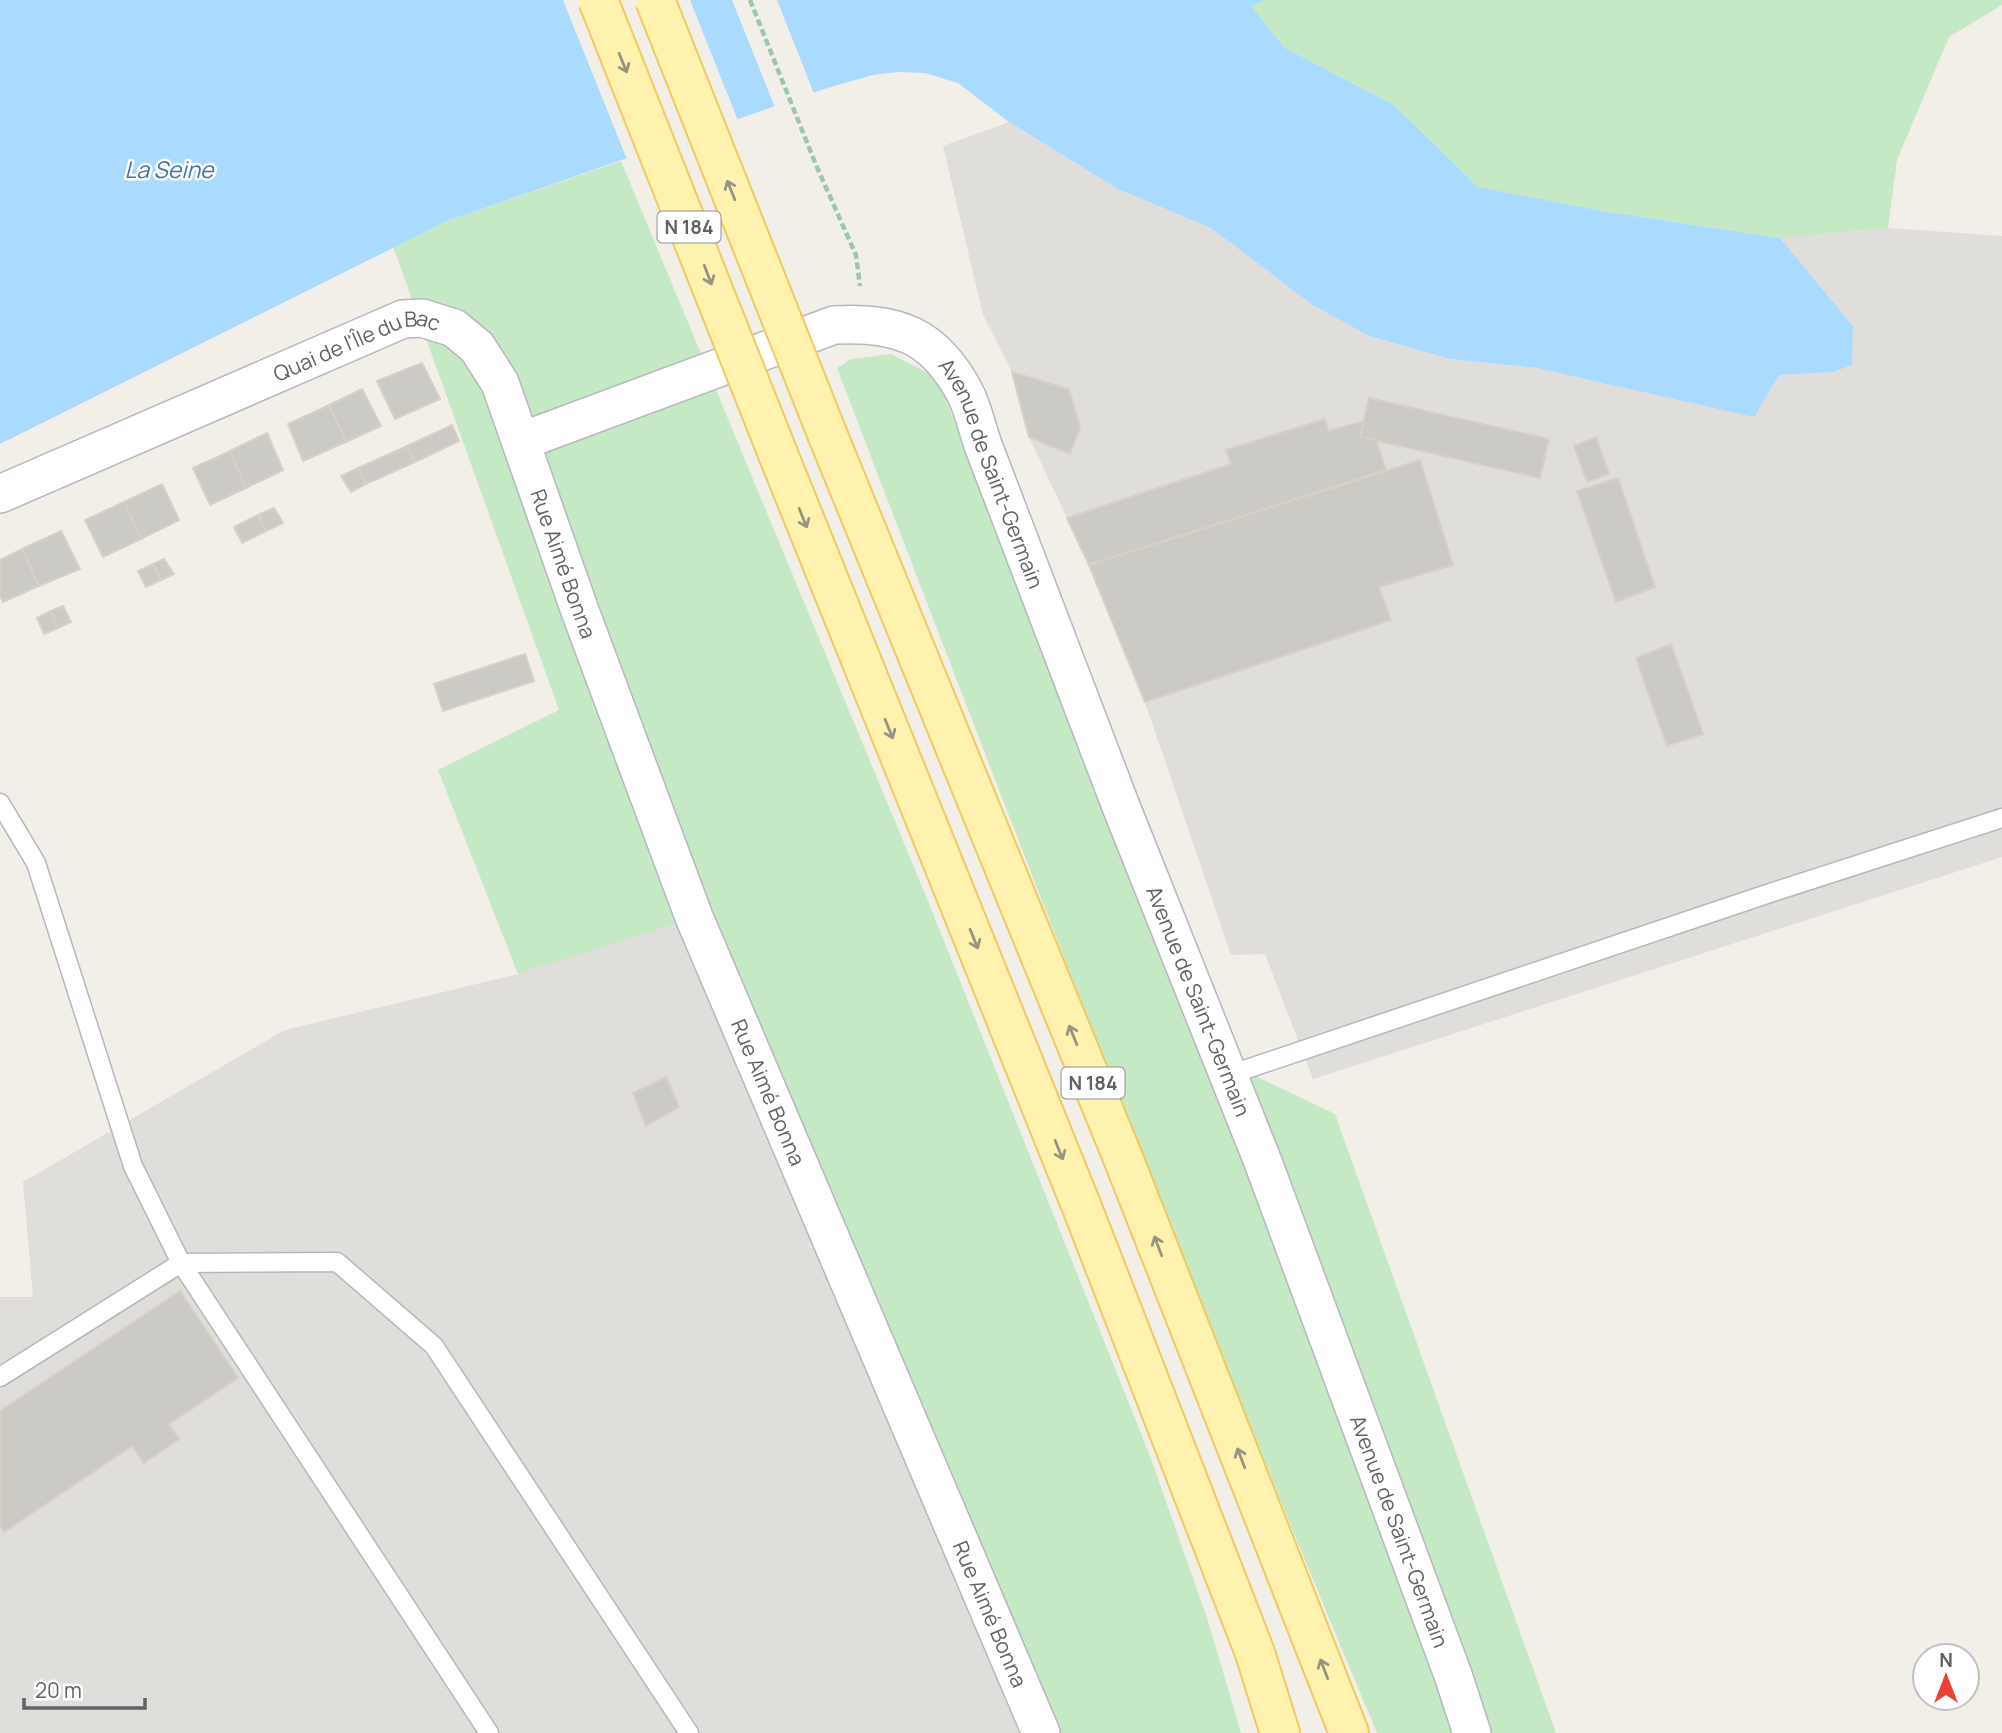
<svg xmlns="http://www.w3.org/2000/svg" width="2002" height="1733" viewBox="0 0 2002 1733" font-family="Manrope,sans-serif">
<rect width="100%" height="100%" fill="#f1efe8"/>
<!-- industrial -->
<g fill="#e0deda">
<polygon points="1009,122 1118,189 1211,228 1311,304 1369,336 1450,359 1537,368 1779,375 1833,372 1853,326 1780,238 1888,228 2002,236 2002,857 1313,1079 1265,954 1231,955 1145,702 1089,565 1029,437 1012,372 983,315 943,146"/>
<polygon points="694,917 1041,1733 0,1733 0,1297 33,1297 23,1182 285,1030 518,974"/>
</g>
<!-- green -->
<g fill="#c5e8c5">
<polygon points="1266,0 2002,0 2002,5 1949,37 1897,160 1888,228 1780,238 1608,212 1478,187 1394,105 1285,48 1250,5"/>
<polygon points="621,161 928,901 1150,1456 1208,1621 1241,1733 1041,1733 694,918 518,974 438,770 559,710 393,246 447,221"/>
<path d="M891 354 928 373 940 386 1211 1055 1335 1114 1556 1733H1377C1187 1282 1012 825 837 368L851 359Z"/>
</g>
<!-- water -->
<polygon fill="#aadaff" points="0,0 1266,0 1251,6 1285,48 1394,105 1478,187 1608,212 1780,238 1853,326 1852,365 1833,372 1779,375 1754,417 1537,368 1450,359 1369,336 1311,304 1211,228 1118,189 1009,122 958,83 925,73 898,72 873,75 827,88 447,221 0,444"/>
<!-- pier -->
<g fill="#f1efe8">
<polygon points="563,0 690,0 739,123 628,162"/>
<polygon points="732,0 777,0 815,96 776,110"/>
</g>
<!-- building -->
<g fill="#cccac5" stroke="#d6d1c6" stroke-width="2">
<polygon points="422,363 440,399 395,419 377,381"/>
<polygon points="1012,372 1069,389 1080,427 1070,454 1029,437"/>
<polygon points="362,389 381,426 346,442 329,405"/>
<polygon points="1369,398 1549,439 1540,478 1360,437"/>
<polygon points="329,405 346,442 303,461 288,424"/>
<polygon points="1325,419 1328,431 1364,421 1360,437 1376,440 1386,470 1089,565 1067,518 1231,464 1226,450"/>
<polygon points="452,425 459,441 415,462 407,446"/>
<polygon points="267,433 283,470 246,488 230,451"/>
<polygon points="1596,437 1609,474 1587,482 1574,446"/>
<polygon points="407,446 415,462 366,484 358,468"/>
<polygon points="230,451 246,488 210,505 193,468"/>
<polygon points="1420,460 1453,565 1379,587 1391,620 1145,702 1089,565"/>
<polygon points="358,468 366,484 351,492 341,476"/>
<polygon points="1618,478 1655,587 1616,602 1577,491"/>
<polygon points="162,484 179,520 141,539 124,502"/>
<polygon points="124,502 141,539 103,557 85,520"/>
<polygon points="274,508 283,523 266,531 258,515"/>
<polygon points="258,515 266,531 242,543 234,527"/>
<polygon points="61,531 80,569 39,586 22,549"/>
<polygon points="22,549 39,586 3,602 0,596 0,560"/>
<polygon points="164,559 174,574 161,580 153,564"/>
<polygon points="153,564 161,580 146,587 138,571"/>
<polygon points="63,606 71,622 58,628 51,611"/>
<polygon points="51,611 58,628 44,634 37,618"/>
<polygon points="1671,644 1703,734 1667,746 1636,658"/>
<polygon points="525,654 534,681 443,711 434,684"/>
<polygon points="666,1077 679,1107 646,1126 633,1093"/>
<polygon points="180,1291 238,1378 169,1424 179,1439 144,1463 132,1446 4,1532 0,1525 0,1411"/>
</g>
<g fill="none" stroke-linecap="round" stroke-linejoin="round">
<!-- service casing -->
<g stroke="#b5b8bc" stroke-width="21">
<g id="service">
<polyline points="0,803 36,863 133,1166 181,1263 337,1262 434,1346 689,1733"/>
<polyline points="1229,1075 1770,893 2002,818"/>
<polyline points="0,1377 181,1263 489,1733"/>
</g>
</g>
<!-- minor casing -->
<g stroke="#b5b8bc" stroke-width="40">
<g id="minor">
<path id="s1" d="M522 441 834 325C897 322 934 334 965 393 973 408 977 428 983 445L1122 809 1263 1162 1453 1675 1472 1733"/>
<path id="s2" d="M0 494 403 319 422 318 454 328 477 347 500 383 580 611 694 917 1041 1733"/>
</g>
</g>
<!-- primary casing -->
<g stroke="#f2c960" stroke-width="42">
<g id="primary">
<polyline points="828,436 1123,1158 1349,1733"/>
<polyline points="778,454 1083,1210 1255,1653 1280,1733"/>
</g>
</g>
<!-- path -->
<polyline stroke="#9cc7a9" stroke-width="4.5" stroke-dasharray="7 3.5" stroke-linecap="butt" points="750,0 816,165 856,255 860,286"/>
<!-- service -->
<use href="#service" stroke="#fff" stroke-width="18"/>
<!-- minor -->
<use href="#minor" stroke="#fff" stroke-width="37"/>
<!-- primary -->
<use href="#primary" stroke="#fff2af" stroke-width="38"/>
<!-- primary-bridge casing -->
<g stroke="#f2c960" stroke-width="42" stroke-linecap="butt">
<g id="primary-bridge">
<polyline points="598,0 778,454"/>
<polyline points="655,0 828,436"/>
</g>
</g>
<!-- primary-bridge -->
<use href="#primary-bridge" stroke="#fff2af" stroke-width="38"/>
</g>
<!-- one-way arrows -->
<defs><path id="oneway-shaft" d="M-6 0H5M1.5-3L5.5 0L1.5 3" fill="none" stroke-width="1.6" stroke-linecap="round" stroke-linejoin="round" transform="scale(1.75)"/></defs>
<g stroke="#979581">
<use href="#oneway-shaft" transform="translate(623 63) rotate(68)"/>
<use href="#oneway-shaft" transform="translate(731 190) rotate(-112)"/>
<use href="#oneway-shaft" transform="translate(708 275) rotate(69)"/>
<use href="#oneway-shaft" transform="translate(803 518) rotate(68)"/>
<use href="#oneway-shaft" transform="translate(889 729) rotate(68)"/>
<use href="#oneway-shaft" transform="translate(974 939) rotate(68)"/>
<use href="#oneway-shaft" transform="translate(1073 1035) rotate(-112)"/>
<use href="#oneway-shaft" transform="translate(1059 1150) rotate(68)"/>
<use href="#oneway-shaft" transform="translate(1158 1246) rotate(-111)"/>
<use href="#oneway-shaft" transform="translate(1241 1458) rotate(-111)"/>
<use href="#oneway-shaft" transform="translate(1324 1669) rotate(-111)"/>
</g>
<g text-anchor="middle" dominant-baseline="central" stroke-width="5" stroke-linejoin="round" paint-order="stroke">
<!-- shield labels -->
<g fill="#fff" stroke="#8f9295" stroke-width="2">
<rect x="657.5" y="211.5" width="63" height="31" rx="5"/>
<rect x="1061.5" y="1067.5" width="63" height="31" rx="5"/>
</g>
<g font-size="19" font-weight="bold" fill="#5f6368">
<text x="689" y="227">N 184</text>
<text x="1093" y="1083">N 184</text>
</g>
<!-- street labels -->
<g font-size="21" fill="#5f6368" stroke="#fff">
<text stroke="none"><textPath href="#s2" startOffset="388">Quai de l'Île du Bac</textPath></text>
<text stroke="none"><textPath href="#s1" startOffset="576">Avenue de Saint-Germain</textPath></text>
<text stroke="none"><textPath href="#s2" startOffset="756">Rue Aimé Bonna</textPath></text>
<text stroke="none"><textPath href="#s1" startOffset="1143">Avenue de Saint-Germain</textPath></text>
<text stroke="none"><textPath href="#s2" startOffset="1323">Rue Aimé Bonna</textPath></text>
<text stroke="none"><textPath href="#s1" startOffset="1710">Avenue de Saint-Germain</textPath></text>
<text stroke="none"><textPath href="#s2" startOffset="1890">Rue Aimé Bonna</textPath></text>
</g>
<!-- water labels -->
<g font-size="23" font-style="italic" fill="#4174aa" stroke="#fff">
<text x="169" y="169">La Seine</text>
</g>
</g>
<!-- north arrow -->
<g transform="translate(1946 1677)"><circle r="33" fill="#ffffff" stroke="#bfc1c3" stroke-width="2"/>
<path d="M0-5L12 26L0 18L-12 26Z" fill="#ea4335"/>
<text y="-10" font-size="19" font-weight="bold" text-anchor="middle" fill="#5f6368">N</text>
</g>
<!-- scale -->
<path d="M24 1698v10h121v-10" fill="none" stroke="#5f6368" stroke-width="3.5"/>
<text x="35" y="1698" font-size="21" fill="#5f6368" stroke="#ffffff" stroke-width="5" paint-order="stroke">20 m</text>
</svg>
